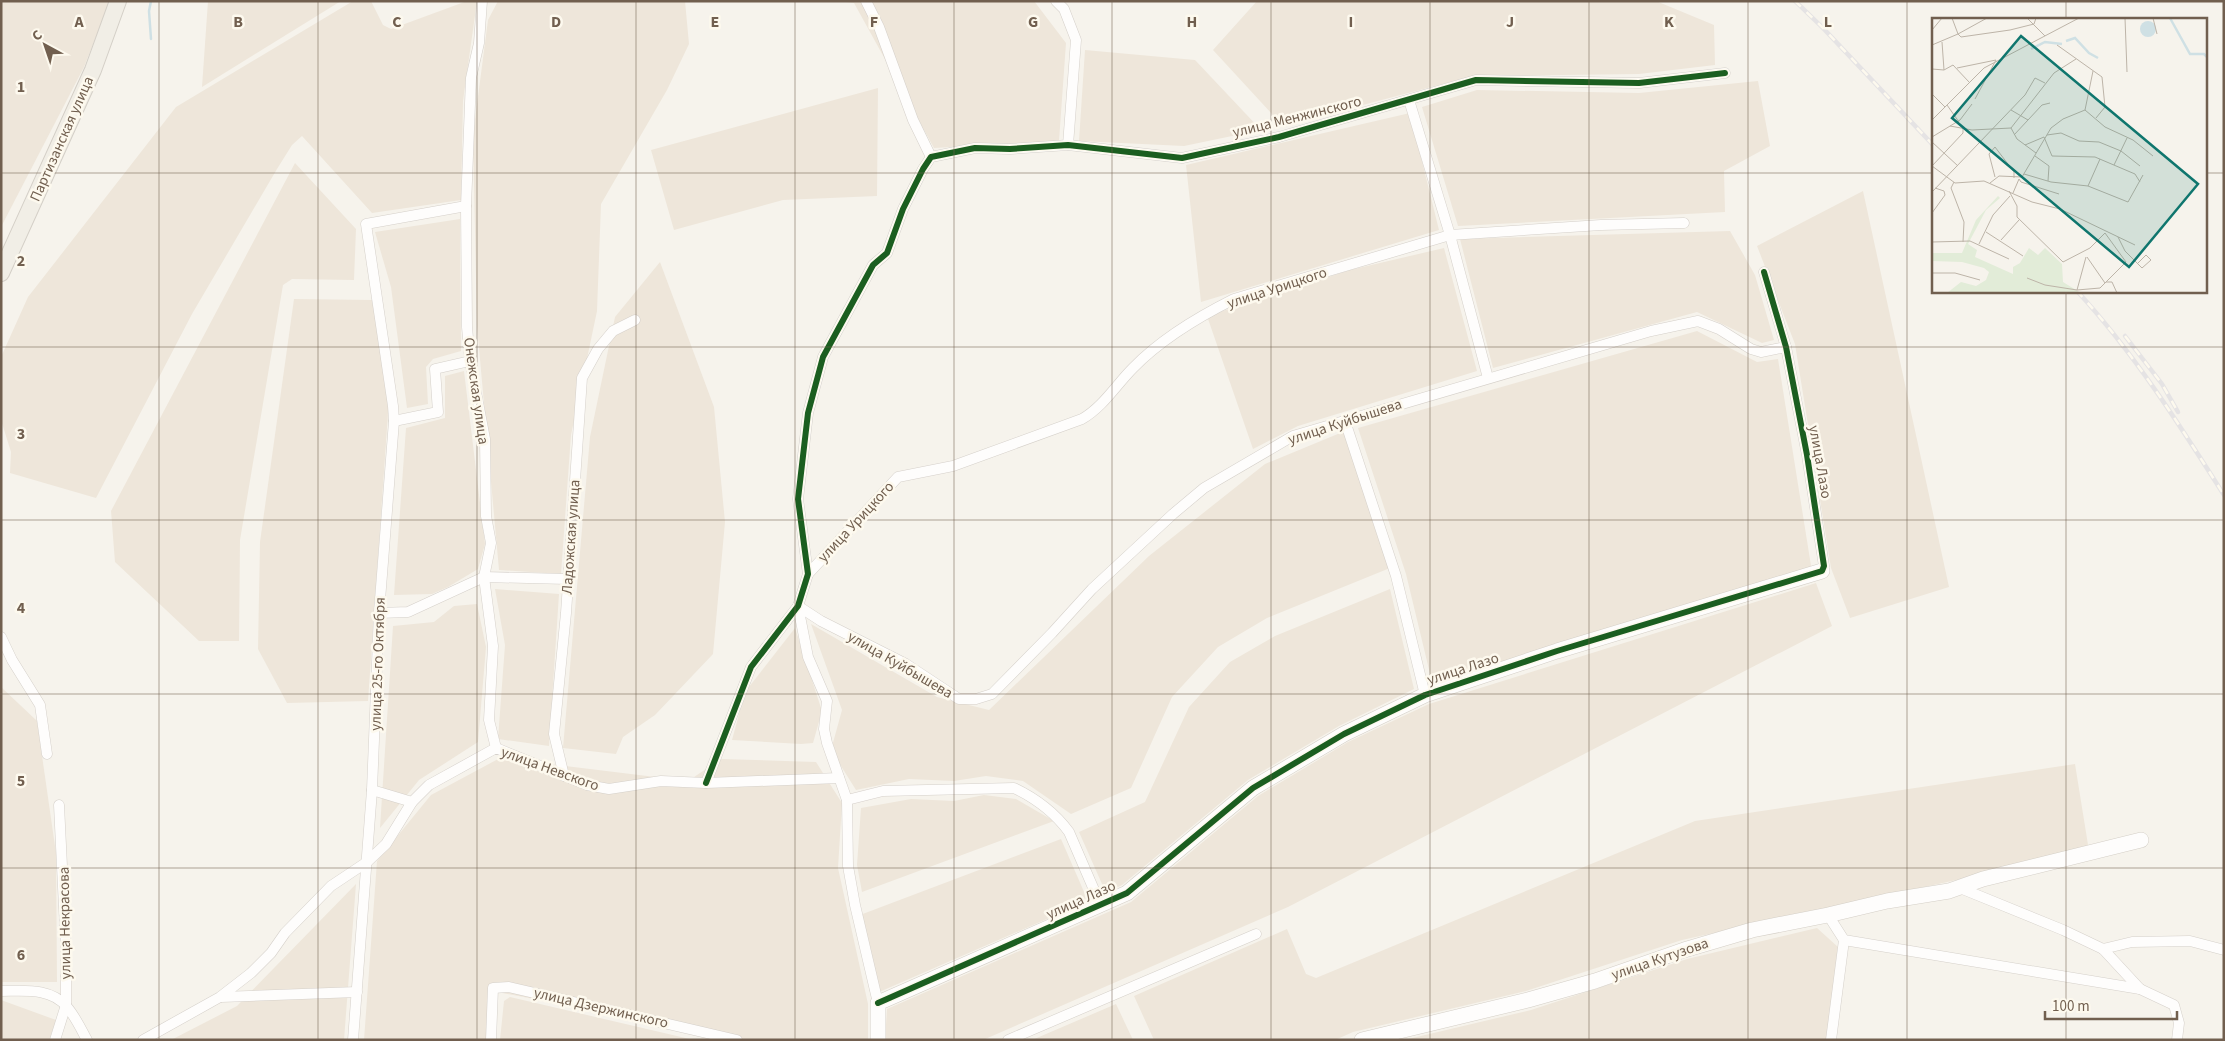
<svg xmlns="http://www.w3.org/2000/svg" width="2225" height="1041" viewBox="0 0 2225 1041" font-family="'Source Sans 3',sans-serif">
<rect width="100%" height="100%" fill="#f6f3ec"/>
<!-- residential -->
<g fill="#eee6da">
<polygon points="1,1 110,1 84,67 1,227"/>
<polygon points="208,1 341,1 202,87"/>
<polygon points="353,1 371,1 383,25 391,29 467,1 477,1 463,101 461,200 372,213 302,136 292,145 277,169 192,314 96,498 10,473 11,452 1,420 1,357 28,297 176,107"/>
<polygon points="498,1 685,1 689,44 667,90 601,204 597,311 571,435 561,574 499,570 477,326 473,135 488,20"/>
<polygon points="838,1 1034,1 1066,43 1059,141 934,148 854,3"/>
<polygon points="1257,1 1656,1 1714,25 1715,65 1639,74 1473,76 1283,126 1213,50"/>
<polygon points="1085,50 1195,60 1261,130 1184,146 1079,141"/>
<polygon points="1758,81 1770,146 1724,171 1725,212 1458,226 1422,107 1477,90 1639,93"/>
<polygon points="878,88 877,196 783,200 674,230 651,150"/>
<polygon points="1410,113 1439,230 1201,302 1186,165"/>
<polygon points="295,163 356,229 354,280 292,279 283,285 240,540 239,641 199,641 115,562 111,511"/>
<polygon points="1863,191 1949,587 1850,618 1831,568 1795,344 1757,246"/>
<polygon points="460,219 461,351 433,359 426,367 428,404 407,408 391,287 375,232"/>
<polygon points="1730,231 1755,275 1774,340 1762,343 1697,312 1493,368 1460,239"/>
<polygon points="1444,248 1477,371 1298,426 1253,449 1207,316 1350,270"/>
<polygon points="660,262 714,407 725,522 713,654 655,715 623,737 616,754 563,748 590,437 615,317"/>
<polygon points="294,299 373,300 389,399 368,701 287,703 258,649 260,542"/>
<polygon points="1697,331 1757,362 1778,359 1812,572 1432,682 1406,574 1358,428"/>
<polygon points="464,371 485,544 478,569 448,587 432,594 394,595 406,428 445,418 445,376"/>
<polygon points="1345,431 1390,568 1267,618 1218,647 1172,697 1131,788 1071,814 1023,781 986,776 954,781 909,779 856,790 831,750 842,710 811,624 937,697 989,710 1149,556 1265,464"/>
<polygon points="1816,583 1832,626 1288,907 983,1040 885,1040 887,1009 1131,902 1258,796 1348,742 1429,704"/>
<polygon points="495,589 559,594 549,746 498,739 505,645"/>
<polygon points="1390,589 1414,689 1339,726 1248,780 1122,885 1106,893 1079,832 1145,802 1189,707 1230,662 1275,636"/>
<polygon points="477,604 486,647 478,742 419,780 380,828 393,626 434,622 454,606"/>
<polygon points="795,628 822,711 813,743 801,744 732,740 745,692"/>
<polygon points="1,687 37,721 56,853 57,982 1,982"/>
<polygon points="500,758 688,781 721,759 816,762 842,803 838,868 868,1004 868,1040 749,1040 497,992 490,1040 364,1040 377,861 431,795"/>
<polygon points="2075,764 2089,851 1682,940 1526,991 1353,1032 1335,1040 1154,1040 1134,996 1287,929 1306,974 1316,978 1695,821"/>
<polygon points="984,795 1016,799 1054,821 862,892 857,865 861,808 911,799 954,801"/>
<polygon points="1061,839 1088,901 877,993 860,915"/>
<polygon points="356,884 344,1040 171,1040 237,1006"/>
<polygon points="1817,928 1838,947 1827,1040 1404,1040 1531,1010 1687,959"/>
<polygon points="510,997 694,1040 500,1040 504,1001"/>
<polygon points="1,1000 56,1020 49,1040 1,1040"/>
<polygon points="1116,1004 1133,1040 1032,1040"/>
</g>
<g fill="none" stroke-linecap="round" stroke-linejoin="round">
<!-- stream -->
<polyline stroke="#cfe0e4" stroke-width="2.5" points="151,39 149,11 151,1"/>
<!-- street casing -->
<g stroke="#d5d0ca" stroke-width="11">
<g id="street">
<polyline points="482,1 479,43 471,78 466,206 467,327 470,361 485,439 486,516 491,543 484,577 493,646 489,720 496,748"/>
<polyline points="866,1 879,27 913,120 931,157"/>
<polyline points="1056,1 1064,9 1076,40 1068,145"/>
<polyline points="1409,100 1450,235 1488,378"/>
<polyline points="1764,272 1786,347 1807,455 1824,566 1822,571"/>
<polyline points="394,421 438,412 435,369 470,361"/>
<polyline points="1345,421 1396,576 1425,695"/>
<path d="M808 574 898 477 953 466 1082 419C1103 407 1116 385 1133 368 1161 339 1198 317 1234 299L1450 235 1601 225 1684 223"/>
<polyline points="798,606 821,621 906,664 959,699 976,699 992,694 1052,633 1092,589 1173,514 1204,488 1293,436 1651,331 1698,321 1719,329 1751,349 1761,352 1786,347"/>
<polyline points="798,606 808,657 827,701 824,729 827,743 847,800 848,866 855,905 878,1003"/>
<polyline points="379,613 408,612 484,577 567,579"/>
<polyline points="1,637 12,660 40,705 47,754"/>
<polyline points="564,776 554,734 566,613 582,378 598,349 613,331 635,320"/>
<polyline points="706,783 751,667 798,606 808,574 798,499 808,413 823,357 873,265 887,253 903,209 923,169 931,157 975,148 1010,149 1068,145 1182,158 1279,137 1476,80 1639,83 1725,73"/>
<polyline points="372,790 412,802"/>
<path d="M847 800 883 791 1014 788C1035 798 1055 813 1069 832L1101 906"/>
<polyline points="1960,888 2063,930 2103,949 2132,942 2190,941 2224,950"/>
<polyline points="1828,915 1844,940 2140,989 2174,1005 2179,1023 2177,1040"/>
<polyline points="2103,949 2140,989"/>
<path d="M1 991C23 991 51 987 67 1007 75 1016 81 1029 87 1040"/>
<polyline points="221,997 357,992"/>
<polyline points="55,1040 66,1005 66,948 59,805"/>
<polyline points="143,1040 220,997 251,973 271,953 285,933 331,886 367,862 386,844 412,802 429,785 496,748 587,785 609,789 661,781 706,783 839,778"/>
<polyline points="353,1040 372,790 379,613 394,421 393,406 366,224 466,206"/>
<polyline points="491,1040 493,988 509,987 737,1040"/>
<polyline points="1008,1040 1256,934"/>
<polyline points="1831,1040 1844,940"/>
</g>
</g>
<!-- secondary casing -->
<g stroke="#d4cfc7" stroke-width="16">
<g id="secondary">
<polyline points="878,1040 878,1003 1127,893 1253,788 1344,734 1425,695 1557,651 1822,571"/>
<polyline points="1362,1040 1528,1000 1595,981 1684,950 1752,930 1828,915 1887,901 1949,891 1983,879 2141,840"/>
</g>
</g>
<!-- primary casing -->
<g stroke="#d4cfc7" stroke-width="18">
<polyline id="primary" points="1,273 93,70 118,1"/>
</g>
<!-- street -->
<use href="#street" stroke="#fefdfc" stroke-width="10"/>
<!-- secondary -->
<use href="#secondary" stroke="#fefdfc" stroke-width="15"/>
<!-- primary -->
<use href="#primary" stroke="#f1eee6" stroke-width="16"/>
<!-- rail casing -->
<g stroke="#e5e3e4" stroke-width="4.5">
<g id="rail">
<polyline points="1795,1 1823,28 1934,146"/>
<path d="M2077 291C2134 353 2179 424 2224 495"/>
<polyline points="2125,336 2162,384 2178,412"/>
</g>
</g>
<!-- rail -->
<use href="#rail" stroke="#fdf9ee" stroke-width="2.5" stroke-dasharray="8" stroke-linecap="butt"/>
<!-- cycleway casing -->
<g stroke="#fdf9ee" stroke-width="9">
<g id="cycleway">
<polyline points="706,783 751,667 798,606 808,574 798,499 808,413 823,357 873,265 887,253 903,209 923,169 931,157 975,148 1010,149 1068,145 1182,158 1279,137 1476,80 1639,83 1725,73"/>
<polyline points="878,1003 1127,893 1253,788 1344,734 1425,695 1557,651 1822,571 1824,566 1807,455 1786,347 1764,272"/>
</g>
</g>
<!-- cycleway -->
<use href="#cycleway" stroke="#1b5e20" stroke-width="6"/>
</g>
<!-- grid -->
<path fill="none" stroke="#715f4f" stroke-width="1" stroke-opacity="0.55" d="M159 1V1040M318 1V1040M477 1V1040M636 1V1040M795 1V1040M954 1V1040M1112 1V1040M1271 1V1040M1430 1V1040M1589 1V1040M1748 1V1040M1907 1V1040M2066 1V19M1 173H1934M2206 173H2224M2066 291V1040M1 347H2224M1 520H2224M1 694H2224M1 868H2224"/>
<g text-anchor="middle" dominant-baseline="central" stroke-width="5" stroke-linejoin="round" paint-order="stroke">
<!-- street labels -->
<g font-size="15" fill="#715f4f" stroke="#fdf9ee">
<text transform="translate(1297 117) rotate(-14)">улица Менжинского</text>
<text transform="translate(62 139) rotate(-66)">Партизанская улица</text>
<text transform="translate(1277 288) rotate(-18)">улица Урицкого</text>
<text transform="translate(476 391) rotate(82)">Онежская улица</text>
<text transform="translate(1345 422) rotate(-18)">улица Куйбышева</text>
<text transform="translate(1820 462) rotate(80)">улица Лазо</text>
<text transform="translate(856 522) rotate(-47)">улица Урицкого</text>
<text transform="translate(571 537) rotate(-86)">Ладожская улица</text>
<text transform="translate(378 664) rotate(-88)">улица 25-го Октября</text>
<text transform="translate(900 665) rotate(30)">улица Куйбышева</text>
<text transform="translate(1463 669) rotate(-18)">улица Лазо</text>
<text transform="translate(550 769) rotate(20)">улица Невского</text>
<text transform="translate(1081 900) rotate(-24)">улица Лазо</text>
<text transform="translate(65 923) rotate(-91)">улица Некрасова</text>
<text transform="translate(1660 959) rotate(-19)">улица Кутузова</text>
<text transform="translate(601 1008) rotate(13)">улица Дзержинского</text>
</g>
</g>
<!-- overview -->
<g transform="translate(1932 18)">
<rect width="275" height="275" fill="#f6f3ec"/>
<path d="M66 178 68 180 54 192 36 226 45 232 43 239 81 256V249L88 245 97 230 106 237 113 230 130 246 131 264 149 275H15L29 264 44 268 54 262 57 254 52 250 30 244 0 243V235H30L44 202Z" fill="#e2ecd8"/>
<path d="M208 11a8 8 0 1 1 16 0a8 8 0 1 1-16 0Z" fill="#cfe0e4"/>
<path fill="none" stroke="#cfe0e4" stroke-width="2.5" d="M238 0 258 36H272L275 39M134 23 143 20 157 35 166 40M99 31 113 24 130 26"/>
<path fill="none" stroke="#bdb4a8" stroke-width="1" d="M20 0 26 16M95 0 113 18M193 0 195 54M221 0 225 16M0 12 10 0M26 16 55 0M10 24 12 52M0 27 26 16 29 19 78 12 102 6 104 0M125 27 170 59 173 89 164 100M25 50 64 42 43 81M0 51 12 52 21 47 37 64M0 76 13 89M15 87 27 104M79 92 96 102M153 92 161 53M0 102 52 50 147 0M18 108 40 112 79 110 85 121 104 135M79 110 122 55 144 41M82 117 110 87 118 85M115 117 129 115 147 123 167 124 189 133 208 148M0 119 28 102 40 86M112 119 120 138 163 139 203 156 208 164M0 124 26 148M93 127 112 119M103 138 117 148 116 163M182 147 195 120M0 148 23 165 52 163 100 184 128 191 203 227M0 148 31 115V110M92 156 119 164 156 168 196 184 211 157M63 159 57 136 63 129 82 154V160M22 164 19 170 32 204 31 224M58 165 67 158 90 159 119 110 131 101 153 92 173 109 201 122 221 138M156 168 168 141M77 173 85 188V199L131 244 158 230 173 215M0 174 93 77 103 60 113 65M81 175 87 161 89 164 127 176M0 195 13 177 12 173 3 170M54 214 91 238M186 219 193 233 210 250 219 242 214 237 206 245M69 222 87 202M0 224 38 223 77 241M47 226 61 197 78 178M155 239 173 265M0 255H23L48 262M95 260 113 267 145 272 154 239M174 264H180L185 275M145 272 168 270 194 244 173 215"/>
<path fill="#0f766e" fill-opacity="0.15" stroke="#0f766e" stroke-width="2.5" d="M89 18 266 166 197 249 20 100Z"/>
<rect width="275" height="275" fill="none" stroke="#715f4f" stroke-width="2.5"/>
</g>
<g font-size="16" text-anchor="middle" font-weight="bold" fill="#715f4f" stroke="#fdf9ee" stroke-width="5" stroke-linejoin="round" paint-order="stroke">
<text x="79" y="27">A</text>
<text x="238" y="27">B</text>
<text x="397" y="27">C</text>
<text x="556" y="27">D</text>
<text x="715" y="27">E</text>
<text x="874" y="27">F</text>
<text x="1033" y="27">G</text>
<text x="1192" y="27">H</text>
<text x="1351" y="27">I</text>
<text x="1510" y="27">J</text>
<text x="1669" y="27">K</text>
<text x="1828" y="27">L</text>
<text x="21" y="92">1</text>
<text x="21" y="266">2</text>
<text x="21" y="439">3</text>
<text x="21" y="613">4</text>
<text x="21" y="786">5</text>
<text x="21" y="960">6</text>
</g>
<!-- border -->
<rect width="2225" height="1041" fill="none" stroke="#715f4f" stroke-width="5"/>
<!-- north arrow -->
<g transform="translate(45 45) rotate(320)" stroke="#fdf9ee" stroke-width="4" paint-order="stroke">
<path d="M0-4L9 19L0 12L-9 19Z" fill="#715f4f"/>
<text y="-8" font-size="14" font-weight="bold" text-anchor="middle" fill="#715f4f">С</text>
</g>
<!-- scale -->
<path d="M2045 1011v8h132v-8" fill="none" stroke="#715f4f" stroke-width="2.5"/>
<text x="2052" y="1011" font-size="15" fill="#715f4f" stroke="#fdf9ee" stroke-width="4" paint-order="stroke">100 m</text>
</svg>
